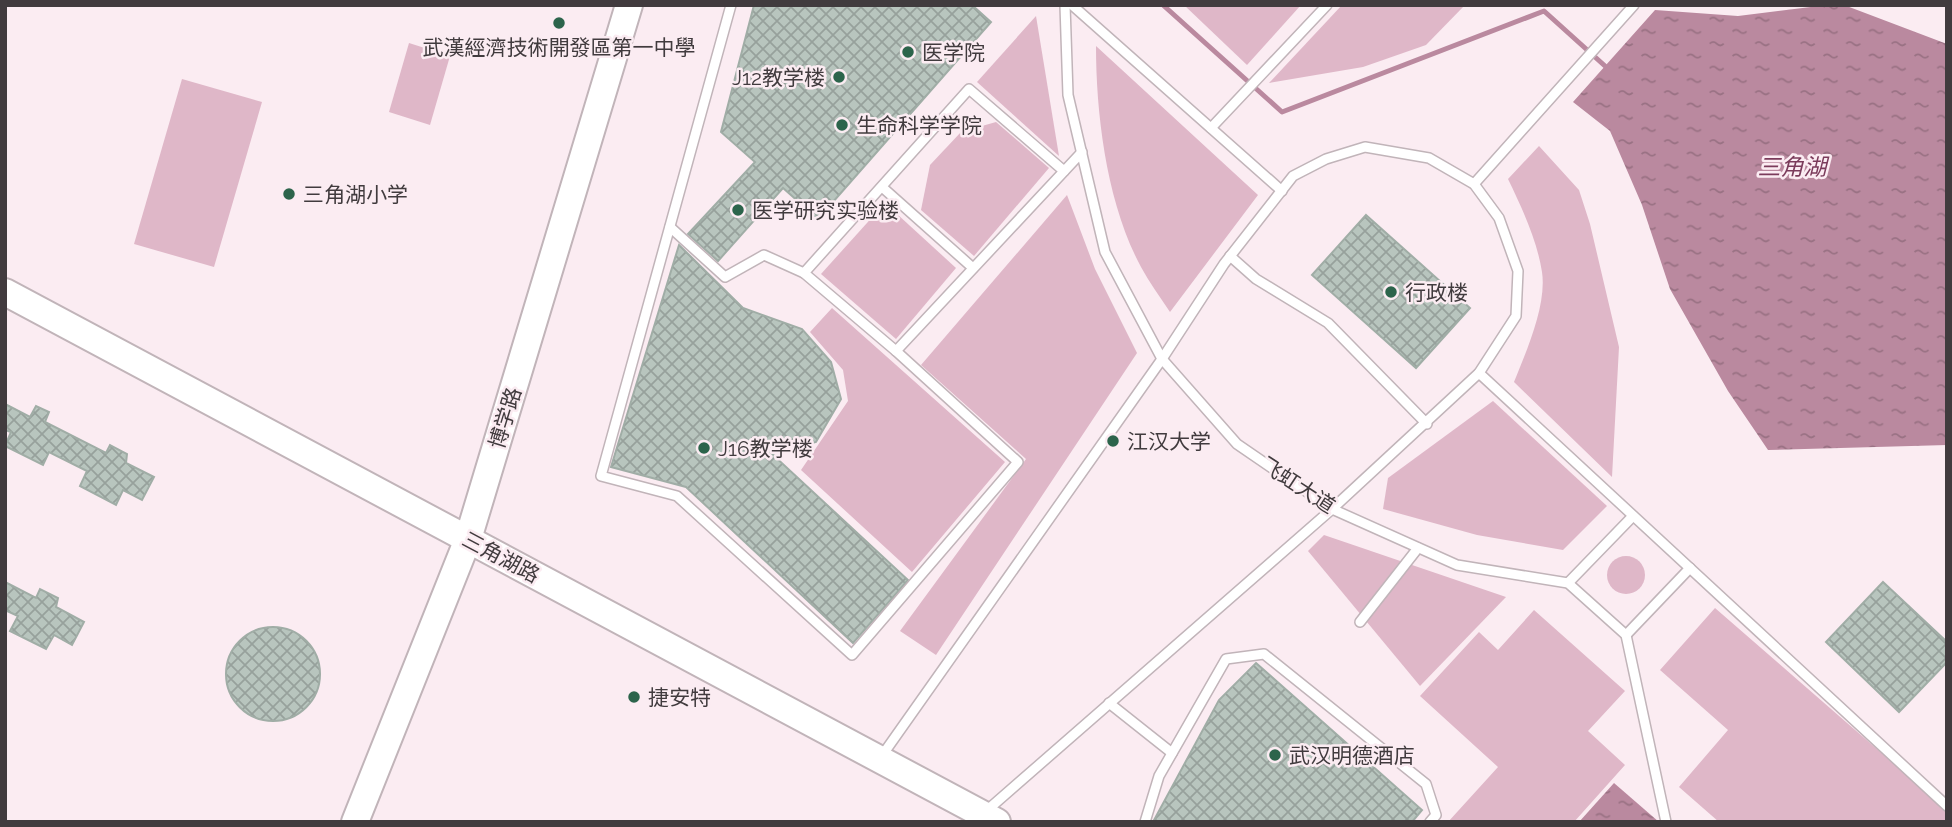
<svg xmlns="http://www.w3.org/2000/svg" width="1952" height="827" viewBox="0 0 1952 827" font-family="Raleway,'Noto Sans SC',sans-serif">
<defs>
<pattern id="water-ripples" width="26" height="14" patternUnits="userSpaceOnUse" patternTransform="scale(1.75)"><rect width="26" height="14" fill="#ba899f"/><path d="M2 4q2-2 4 0t4 0M15 11q2-2 4 0t4 0" fill="none" stroke="#997183"/></pattern>
<pattern id="building-cross-hatch" width="8" height="8" patternUnits="userSpaceOnUse" patternTransform="scale(1.75)"><rect width="8" height="8" fill="#b8c5be"/><path d="M0 0l8 8M0 8l8-8" fill="none" stroke="#97a19c"/></pattern>
</defs>
<rect width="100%" height="100%" fill="#fbecf2"/>
<!-- green -->
<g fill="#dfb7c8">
<polygon points="1184,5 1301,5 1247,65"/>
<polygon points="1342,5 1465,5 1426,45 1363,67 1269,83"/>
<polygon points="1036,16 1059,156 977,82"/>
<polygon points="409,43 450,56 430,125 389,112"/>
<path d="M1096 46 1258 195 1170 312C1160 297 1149 282 1141 267 1107 204 1096 116 1096 46Z"/>
<polygon points="182,79 262,102 214,267 134,244"/>
<polygon points="996,122 1049,168 974,256 921,210 930,165 961,132"/>
<path d="M1539 146 1579 190 1590 224 1619 347 1612 477 1514 382C1526 352 1547 305 1542 272 1537 240 1522 208 1508 179Z"/>
<polygon points="1067,195 1095,269 1137,353 936,655 900,631 1026,459 921,365"/>
<polygon points="885,203 956,268 896,339 821,274"/>
<polygon points="832,308 1005,462 912,572 801,470 848,401 843,370 810,332"/>
<polygon points="1493,401 1607,506 1563,550 1477,535 1383,509 1388,478"/>
<polygon points="1324,535 1506,597 1420,686 1308,551"/>
<circle cx="1626" cy="575" r="19"/>
<polygon points="1715,608 1947,810 1947,822 1719,822 1679,787 1728,730 1660,670"/>
<polygon points="1534,610 1625,691 1588,731 1625,765 1574,822 1448,822 1498,767 1420,696 1479,632 1498,650"/>
</g>
<!-- water -->
<g fill="url(#water-ripples)">
<polygon points="1827,5 1844,5 1947,44 1947,445 1768,450 1728,391 1670,289 1642,205 1610,131 1573,102 1655,10 1738,16"/>
<polygon points="1614,783 1659,822 1579,822"/>
</g>
<g fill="none" stroke-linecap="round" stroke-linejoin="round">
<!-- stream -->
<polyline stroke="#ba899f" stroke-width="5" points="1163,5 1282,112 1544,11 1605,66"/>
</g>
<!-- building -->
<g fill="url(#building-cross-hatch)" stroke="#a0ada6" stroke-width="2">
<polygon points="754,5 972,5 991,22 818,219 783,188 718,261 688,234 755,162 721,132"/>
<polygon points="1366,215 1470,308 1416,368 1312,275"/>
<polygon points="679,245 743,308 802,329 831,362 841,399 816,442 772,454 908,580 853,643 686,487 611,467"/>
<polygon points="5,404 30,417 36,406 49,412 45,422 106,453 110,445 127,454 126,463 154,477 142,500 123,490 116,505 80,486 87,471 49,452 43,465 5,446 11,432 5,430"/>
<polygon points="5,582 36,598 40,589 58,598 56,607 84,622 72,645 54,635 46,649 10,631 18,616 5,610"/>
<polygon points="1883,582 1947,642 1947,662 1899,712 1826,642"/>
<circle cx="273" cy="674" r="47"/>
<polygon points="1256,663 1422,810 1412,822 1153,822 1219,700"/>
</g>
<g fill="none" stroke-linecap="round" stroke-linejoin="round">
<!-- lane casing -->
<g stroke="#c1b4b9" stroke-width="12">
<g id="lane">
<polyline points="731,5 601,476 677,496 852,655 1018,462 896,351 1082,152"/>
<polyline points="1065,5 1068,95 1105,252 1162,359 1237,444 1332,509 1457,565 1568,583 1626,635 1666,822"/>
<polyline points="1072,5 1282,191"/>
<polyline points="1211,128 1327,5"/>
<polyline points="1474,184 1634,5"/>
<polyline points="882,187 973,268"/>
<polyline points="670,227 725,277 764,255 804,273"/>
<polyline points="1230,256 1256,279 1328,323 1427,424"/>
<polyline points="896,351 804,273 969,89 1064,171"/>
<polyline points="1479,373 1947,806"/>
<polyline points="1568,583 1633,516"/>
<polyline points="1360,622 1418,548"/>
<polyline points="1626,635 1690,568"/>
<polyline points="1109,703 1172,753"/>
<polyline points="881,757 1162,359 1224,264 1293,176 1326,159 1365,147 1429,158 1474,184 1499,218 1518,271 1516,316 1479,373 1332,509 984,813"/>
<polyline points="1145,822 1159,776 1226,659 1264,654 1426,784 1436,815 1430,822"/>
</g>
</g>
<!-- secondary casing -->
<g stroke="#c1b4b9" stroke-width="30">
<g id="secondary">
<polyline points="5,292 997,822"/>
<polyline points="355,822 468,539 629,5"/>
</g>
</g>
<!-- lane -->
<use href="#lane" stroke="#fff" stroke-width="9"/>
<!-- secondary -->
<use href="#secondary" stroke="#fff" stroke-width="26"/>
</g>
<!-- markers -->
<g fill="#2c644b" stroke="#fbecf2" stroke-width="2.5">
<circle cx="559" cy="23" r="7"/>
<circle cx="908" cy="52" r="7"/>
<circle cx="839" cy="77" r="7"/>
<circle cx="842" cy="125" r="7"/>
<circle cx="289" cy="194" r="7"/>
<circle cx="738" cy="210" r="7"/>
<circle cx="1391" cy="292" r="7"/>
<circle cx="1113" cy="441" r="7"/>
<circle cx="704" cy="448" r="7"/>
<circle cx="634" cy="697" r="7"/>
<circle cx="1275" cy="755" r="7"/>
</g>
<g text-anchor="middle" dominant-baseline="central" stroke-width="5" stroke-linejoin="round" paint-order="stroke">
<!-- poi labels -->
<g font-size="21" fill="#413b3e" stroke="#fbecf2" text-anchor="start">
<text x="559" y="47" text-anchor="middle">武漢經濟技術開發區第一中學</text>
<text x="922" y="52">医学院</text>
<text x="825" y="77" text-anchor="end">J12教学楼</text>
<text x="856" y="125">生命科学学院</text>
<text x="303" y="194">三角湖小学</text>
<text x="752" y="210">医学研究实验楼</text>
<text x="1405" y="292">行政楼</text>
<text x="1127" y="441">江汉大学</text>
<text x="718" y="448">J16教学楼</text>
<text x="648" y="697">捷安特</text>
<text x="1289" y="755">武汉明德酒店</text>
</g>
<!-- street labels -->
<g font-size="21" fill="#413b3e" stroke="#fbecf2">
<text transform="translate(505 418) rotate(-73)">博学路</text>
<text transform="translate(1298 485) rotate(33)">飞虹大道</text>
<text transform="translate(501 557) rotate(28)">三角湖路</text>
</g>
<!-- water labels -->
<g font-size="23" font-style="italic" fill="#7b3b5b" stroke="#fbecf2">
<text x="1792" y="166">三角湖</text>
</g>
</g>
<!-- border -->
<rect width="1952" height="827" fill="none" stroke="#413b3e" stroke-width="14"/>
</svg>
